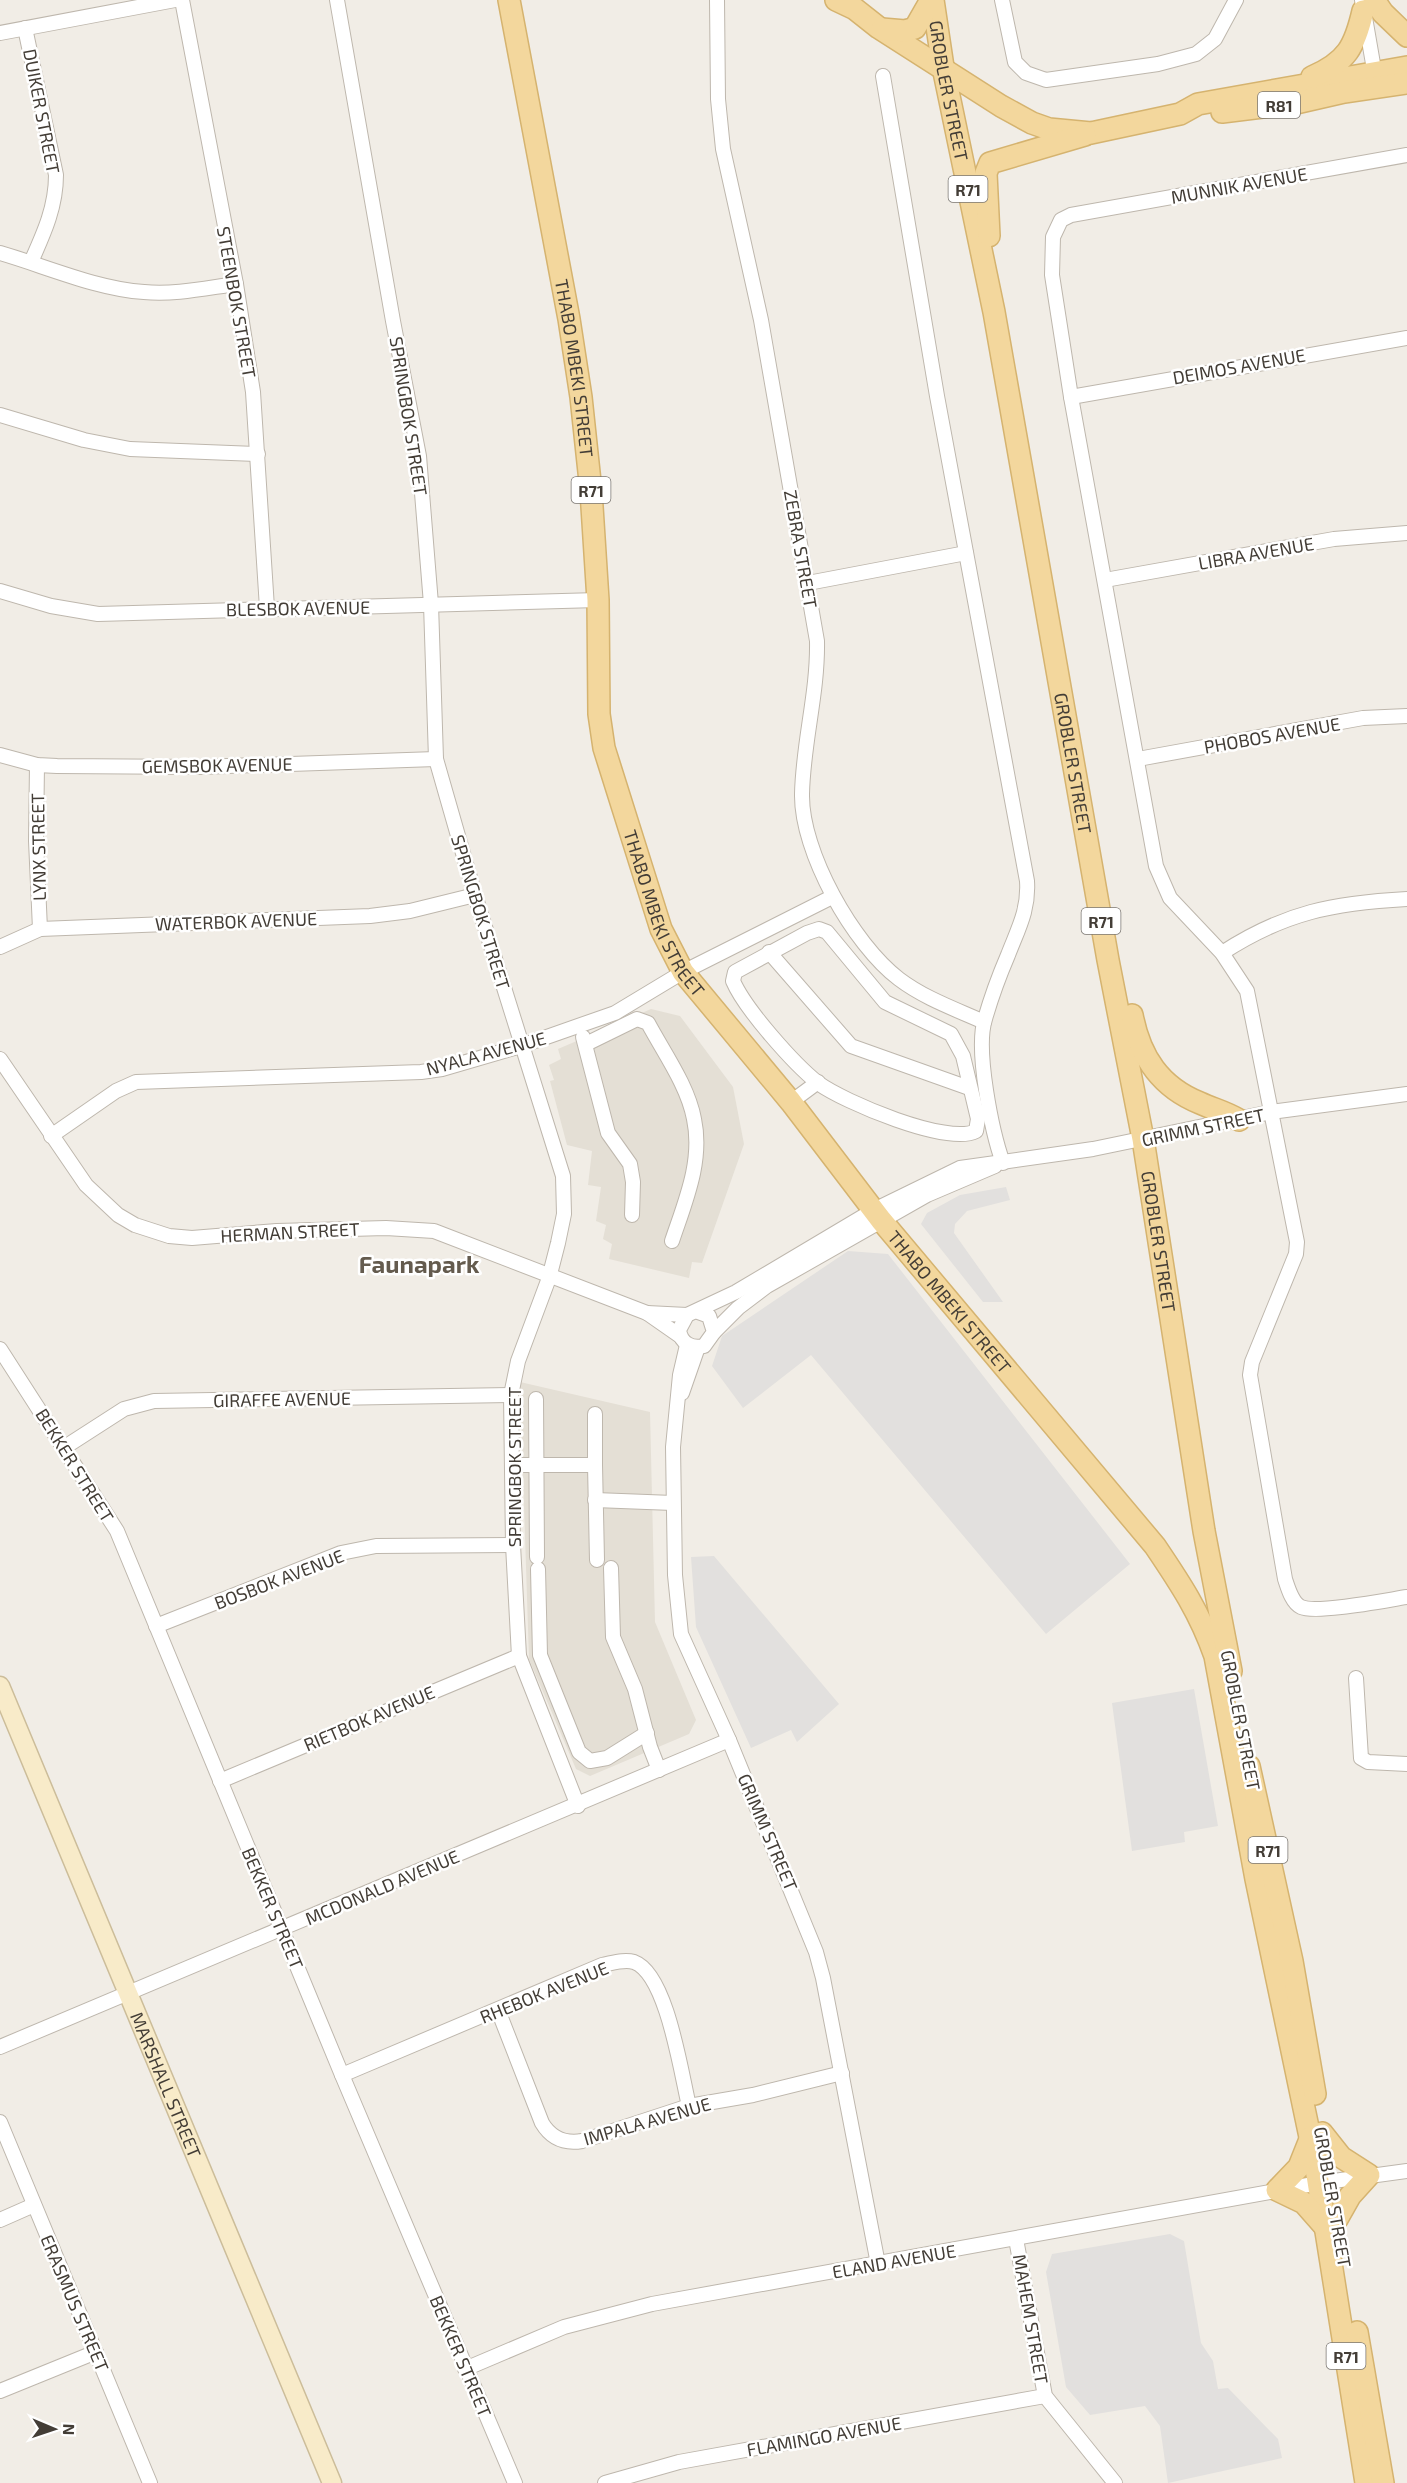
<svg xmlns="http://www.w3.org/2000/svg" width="1407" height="2483" viewBox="0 0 1407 2483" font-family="'Exo 2',sans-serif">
<rect width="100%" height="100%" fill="#f1ede6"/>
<!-- residential -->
<g fill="#e4dfd5">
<polygon points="651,1009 680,1016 733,1087 744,1144 702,1263 692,1262 689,1278 609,1259 612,1244 603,1239 606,1225 596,1221 601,1187 588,1185 592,1151 567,1145 550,1081 554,1080 549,1065 561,1059 558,1049"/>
<polygon points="520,1382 650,1412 655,1622 696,1720 689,1734 590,1776 576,1769 529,1659"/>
</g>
<!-- parking -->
<g fill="#e2e0de">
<polygon points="1006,1187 1010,1200 967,1211 955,1224 954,1233 1003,1302 983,1302 921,1224 927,1213 960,1195"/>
<polygon points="848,1251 888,1254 1130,1564 1046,1634 811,1355 743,1408 712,1366 722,1336"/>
<polygon points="714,1556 839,1704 797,1742 791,1730 751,1748 696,1627 691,1557"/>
<polygon points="1194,1689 1218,1826 1184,1832 1185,1842 1132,1851 1112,1703"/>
<polygon points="1170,2234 1184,2241 1201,2343 1213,2361 1218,2389 1228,2388 1278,2439 1282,2458 1168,2483 1160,2426 1145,2406 1090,2415 1066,2387 1046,2272 1052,2254"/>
</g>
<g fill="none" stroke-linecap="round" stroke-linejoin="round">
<!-- street casing -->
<g stroke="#beb7ad" stroke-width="16">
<g id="street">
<polyline points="182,0 236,284 253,392 267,608"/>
<polyline points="337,0 393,321 419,456 431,604 436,759 475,895 563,1176 564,1214 558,1243 549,1278 518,1361 511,1395 513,1545 519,1656 578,1806"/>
<path d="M717 0 718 99 723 149 761 320 817 641C818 693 803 742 802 794 801 852 853 944 899 979 924 998 955 1009 984 1022"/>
<polyline points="1002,0 1015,62 1026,73 1046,80 1158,64 1196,54 1215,39 1236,0"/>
<polyline points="1362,0 1376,81"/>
<path d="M25 28 56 175C56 207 44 233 31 262"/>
<polyline points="0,33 175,0"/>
<path d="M883 76 937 396 1027 881C1029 910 1018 929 1008 955 999 976 991 998 985 1019 975 1050 992 1132 1003 1163"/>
<path d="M1407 155 1071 215 1061 220 1053 237 1052 275 1071 397 1156 866 1170 898 1222 953 1247 991 1297 1242 1296 1254 1252 1362 1250 1375 1285 1579C1288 1588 1292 1603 1301 1607 1316 1614 1387 1600 1407 1597"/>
<path d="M0 253C45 266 97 289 144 292 174 295 206 288 236 284"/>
<polyline points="1071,397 1407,338"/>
<polyline points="0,415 84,440 130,449 258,454"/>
<polyline points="1105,580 1334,539 1407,533"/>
<polyline points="808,583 966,553"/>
<polyline points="0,591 51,606 98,614 598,600"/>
<polyline points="0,755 37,765 57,766 199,767 436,759"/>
<polyline points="1138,759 1363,718 1407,716"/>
<polyline points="37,765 36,841 40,929"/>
<path d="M819 929 827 932 885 1002 951 1034 963 1056 978 1119 976 1131C948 1146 844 1102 818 1083 794 1064 745 1009 733 981L735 972 807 933Z"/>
<polyline points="0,947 40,929 370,916 410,911 475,895"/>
<polyline points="769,952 851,1046 969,1088"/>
<path d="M1222 953C1285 912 1334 903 1407 899"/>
<polyline points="583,1037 608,1133 630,1164 633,1182 632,1215"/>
<path d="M586 1044 637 1019 648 1023C664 1053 688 1086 694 1119 703 1161 685 1202 672 1241"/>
<polyline points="0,1059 86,1185 118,1215 135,1225 169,1236 192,1238 277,1231 386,1228 434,1231 647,1313 680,1336"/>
<polyline points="791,1102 818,1082"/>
<polyline points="51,1136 116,1091 136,1082 421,1072 442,1069 521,1046 615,1013 683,972 832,897"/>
<path d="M698 1312 709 1316 714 1332 704 1346C691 1349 681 1343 679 1330L687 1315 736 1292 874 1210 960 1168 1093 1149 1271 1112 1407 1094"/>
<polyline points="647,1313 687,1315"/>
<polyline points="714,1332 738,1308 767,1286 927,1195 995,1166"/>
<polyline points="687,1345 680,1375 673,1447 675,1575 681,1634 729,1740 816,1952 823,1978 878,2264"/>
<polyline points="0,1349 117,1531 342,2075 515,2483"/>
<polyline points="682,1393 698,1347"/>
<polyline points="536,1399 537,1557"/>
<polyline points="65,1447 124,1409 154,1401 511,1395"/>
<polyline points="512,1465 595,1465 595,1414"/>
<polyline points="595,1465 597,1560"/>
<polyline points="595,1500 673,1503"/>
<polyline points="611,1568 613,1637 635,1689 650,1747 659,1770"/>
<polyline points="538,1569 540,1655 579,1752 590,1761 607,1758 647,1733"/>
<polyline points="156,1626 341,1553 376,1546 513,1545"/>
<polyline points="1356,1678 1361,1758 1368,1762 1407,1764"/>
<polyline points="220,1781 519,1656"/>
<path d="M498 2010 542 2123C551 2138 564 2144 582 2141L689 2106 753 2095 842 2073"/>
<polyline points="0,2047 729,1740"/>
<path d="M342 2075 602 1965C613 1963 624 1959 634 1962 667 1974 681 2073 689 2106"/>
<polyline points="0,2122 150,2483"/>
<polyline points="0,2220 34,2205"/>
<polyline points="1016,2239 1045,2396 1115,2483"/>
<polyline points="465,2369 564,2327 652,2304 1319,2183 1407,2171"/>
<polyline points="0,2391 96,2352"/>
<polyline points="605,2483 679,2462 1045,2396"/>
</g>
</g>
<!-- secondary casing -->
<g stroke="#ccbd9a" stroke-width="21">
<g id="secondary">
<path id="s1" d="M0 1686 332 2483"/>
</g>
</g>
<!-- primary casing -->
<g stroke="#d5b36f" stroke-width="24">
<g id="primary">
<path id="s2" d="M509 0 569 319 581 397 591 491 598 600 599 714 604 748 661 929 683 972 791 1102 881 1220 1155 1546C1180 1583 1200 1613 1215 1656L1256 1879 1314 2156 1366 2483"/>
<polyline points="836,0 855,9 879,28 1001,106 1032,123 1049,129 1091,133 1180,114 1198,104 1407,67"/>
<path id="s3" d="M933 0 943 67 994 312 1108 960 1143 1139 1204 1531 1231 1671"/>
<polyline points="1374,0 1383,13 1407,36"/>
<polyline points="882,29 905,31 915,28 931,0"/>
<path d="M1312 77C1347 62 1355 46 1363 11"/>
<polyline points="1222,112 1296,103 1344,92 1407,83"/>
<polyline points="989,236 986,173 990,163 1085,135"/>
<path d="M1132 1015C1140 1057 1160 1087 1200 1103 1213 1109 1226 1112 1239 1120"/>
<polyline points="1249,1766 1292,1961 1315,2094"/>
<polyline points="1322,2133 1341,2157 1369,2175 1350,2196 1337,2219"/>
<polyline points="1311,2137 1299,2167 1277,2190 1304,2203 1326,2228"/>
<polyline points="1357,2332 1383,2483"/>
</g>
</g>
<!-- street -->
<use href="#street" stroke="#fff" stroke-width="14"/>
<!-- secondary -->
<use href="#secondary" stroke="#f8ebc9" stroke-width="18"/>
<!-- primary -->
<use href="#primary" stroke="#f3d79d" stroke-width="21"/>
</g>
<g text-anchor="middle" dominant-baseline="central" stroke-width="5" stroke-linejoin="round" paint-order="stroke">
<!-- shield labels -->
<g fill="#fff" stroke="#7b7772" stroke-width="1.5">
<rect x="1258" y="92" width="42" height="26" rx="4.5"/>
<rect x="948.5" y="176" width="39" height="26" rx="4.5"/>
<rect x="571.5" y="477" width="39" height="26" rx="4.5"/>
<rect x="1081.5" y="908" width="39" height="26" rx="4.5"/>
<rect x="1248.5" y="1837" width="39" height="26" rx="4.5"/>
<rect x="1326.5" y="2343" width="39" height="26" rx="4.5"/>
</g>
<g font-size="16" font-weight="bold" fill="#433d36">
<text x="1279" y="105">R81</text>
<text x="968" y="189">R71</text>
<text x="591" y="490">R71</text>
<text x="1101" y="921">R71</text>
<text x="1268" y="1850">R71</text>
<text x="1346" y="2356">R71</text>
</g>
<!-- street labels -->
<g font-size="18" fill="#433d36" stroke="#fff">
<text stroke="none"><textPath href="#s3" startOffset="92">GROBLER STREET</textPath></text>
<text transform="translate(42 111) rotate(79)">DUIKER STREET</text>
<text transform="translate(1239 185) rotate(-10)">MUNNIK AVENUE</text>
<text transform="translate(237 302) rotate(80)">STEENBOK STREET</text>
<text transform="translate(1239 366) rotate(-10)">DEIMOS AVENUE</text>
<text stroke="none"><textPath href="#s2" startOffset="374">THABO MBEKI STREET</textPath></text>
<text transform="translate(409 416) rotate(81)">SPRINGBOK STREET</text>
<text transform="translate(801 549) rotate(80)">ZEBRA STREET</text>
<text transform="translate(1256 553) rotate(-10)">LIBRA AVENUE</text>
<text transform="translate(298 608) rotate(-1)">BLESBOK AVENUE</text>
<text transform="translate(1272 735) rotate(-10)">PHOBOS AVENUE</text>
<text stroke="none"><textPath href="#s3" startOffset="776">GROBLER STREET</textPath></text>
<text transform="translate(217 765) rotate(-1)">GEMSBOK AVENUE</text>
<text transform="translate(38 847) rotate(-91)">LYNX STREET</text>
<text stroke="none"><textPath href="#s2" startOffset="932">THABO MBEKI STREET</textPath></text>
<text transform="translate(481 912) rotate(73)">SPRINGBOK STREET</text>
<text transform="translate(236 921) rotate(-2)">WATERBOK AVENUE</text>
<text transform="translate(486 1053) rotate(-15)">NYALA AVENUE</text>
<text transform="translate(1203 1127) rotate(-12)">GRIMM STREET</text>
<text transform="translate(290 1232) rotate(-3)">HERMAN STREET</text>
<text stroke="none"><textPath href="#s3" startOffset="1262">GROBLER STREET</textPath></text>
<text stroke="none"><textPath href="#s2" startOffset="1418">THABO MBEKI STREET</textPath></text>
<text transform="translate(282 1399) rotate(-1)">GIRAFFE AVENUE</text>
<text transform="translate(75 1465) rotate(58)">BEKKER STREET</text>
<text transform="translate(514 1467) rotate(-90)">SPRINGBOK STREET</text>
<text transform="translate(279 1579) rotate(-21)">BOSBOK AVENUE</text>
<text transform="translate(369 1718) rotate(-23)">RIETBOK AVENUE</text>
<text transform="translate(1241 1720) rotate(79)">GROBLER STREET</text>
<text transform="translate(768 1832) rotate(67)">GRIMM STREET</text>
<text transform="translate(382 1887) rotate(-23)">MCDONALD AVENUE</text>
<text transform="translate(273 1908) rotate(67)">BEKKER STREET</text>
<text transform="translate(544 1992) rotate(-22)">RHEBOK AVENUE</text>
<text stroke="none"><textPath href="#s1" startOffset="432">MARSHALL STREET</textPath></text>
<text transform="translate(647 2121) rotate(-16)">IMPALA AVENUE</text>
<text transform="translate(1333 2197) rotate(80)">GROBLER STREET</text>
<text transform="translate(894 2261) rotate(-10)">ELAND AVENUE</text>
<text transform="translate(75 2303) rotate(67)">ERASMUS STREET</text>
<text transform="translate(1031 2319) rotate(80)">MAHEM STREET</text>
<text transform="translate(461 2356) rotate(67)">BEKKER STREET</text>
<text transform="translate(824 2436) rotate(-10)">FLAMINGO AVENUE</text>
</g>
<!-- district labels -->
<g font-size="24" font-weight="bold" fill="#645b4e" stroke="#fff">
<text x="419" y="1263">Faunapark</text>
</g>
</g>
<!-- north arrow -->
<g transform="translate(54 2429) rotate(92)" stroke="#ffffff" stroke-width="4.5" paint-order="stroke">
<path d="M0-4.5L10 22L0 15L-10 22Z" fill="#433d36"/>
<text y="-9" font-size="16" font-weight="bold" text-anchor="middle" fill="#433d36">N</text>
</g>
</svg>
